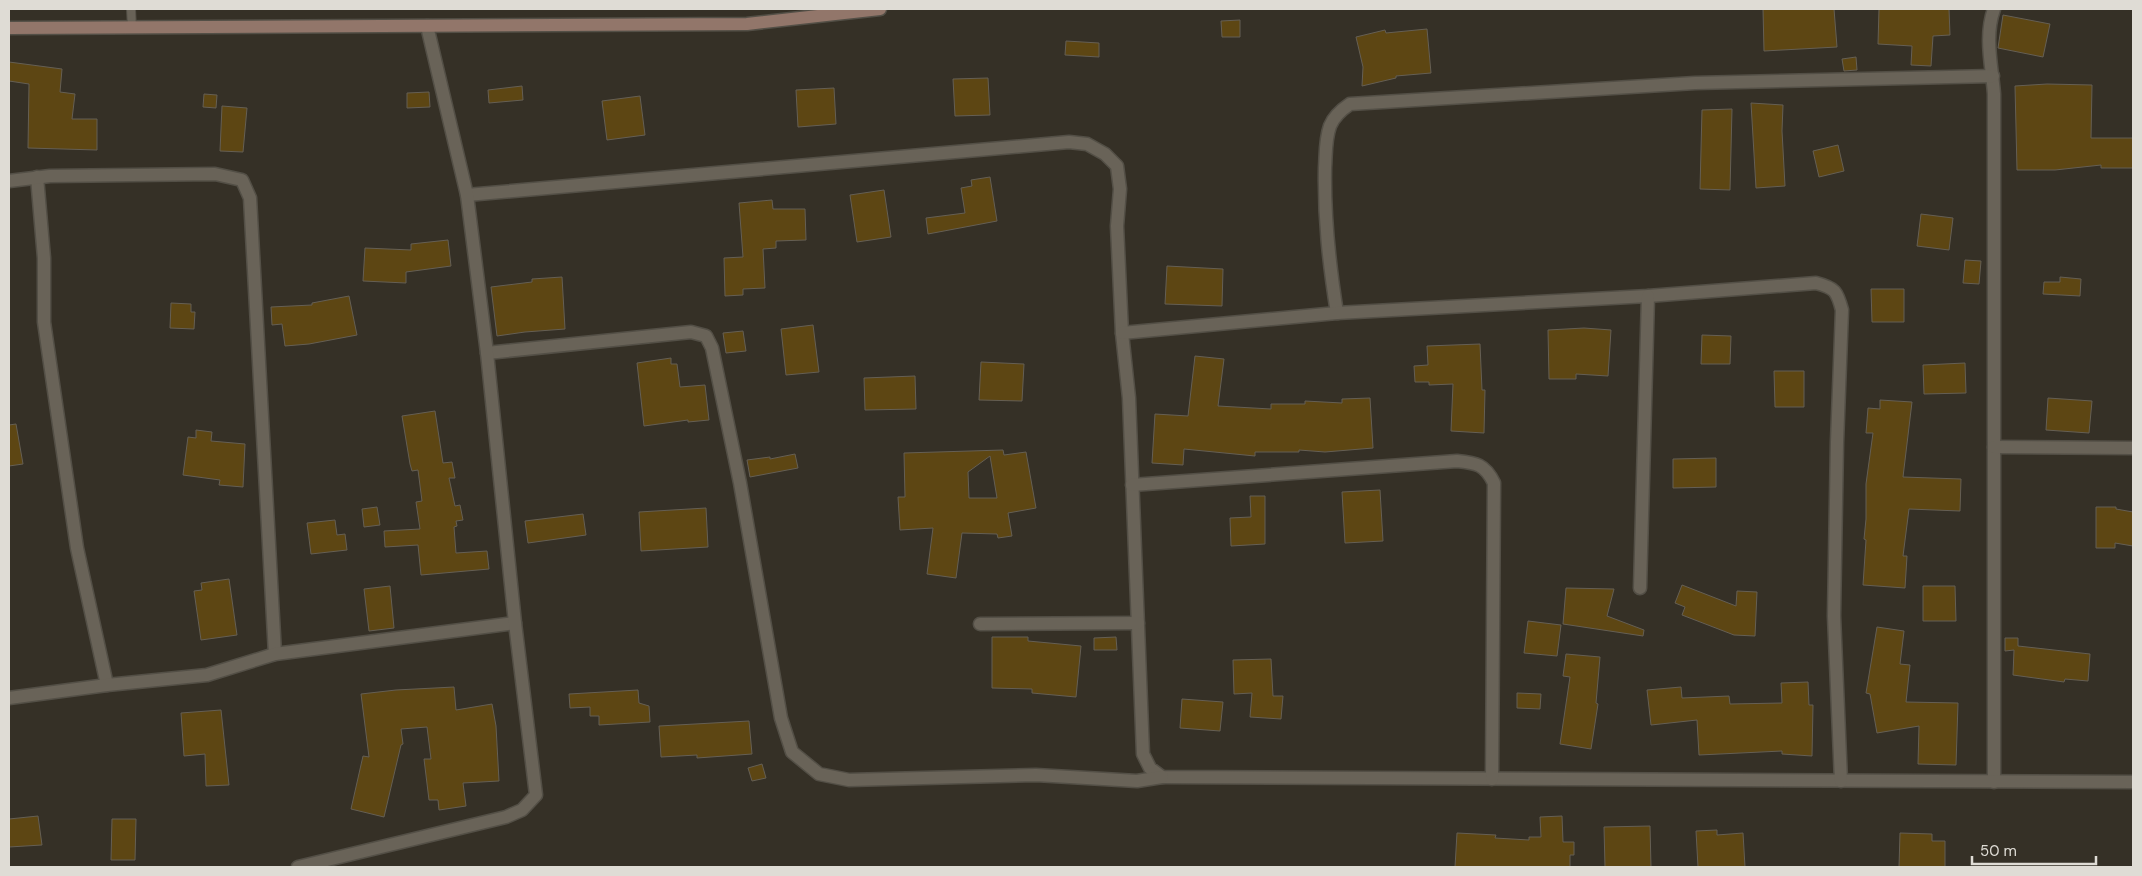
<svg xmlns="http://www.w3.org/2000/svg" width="2142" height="876" viewBox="0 0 2142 876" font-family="'DM Sans',sans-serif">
<rect width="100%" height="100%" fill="#353026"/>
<!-- building -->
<g fill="#5d4613" stroke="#655f54" fill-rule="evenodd">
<polygon points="1763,9 1834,9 1837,47 1764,51"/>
<polygon points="1879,9 1949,9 1950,35 1933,36 1931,66 1911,65 1912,46 1878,44"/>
<polygon points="2003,15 2050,24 2043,57 1998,48"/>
<polygon points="1240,20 1240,37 1222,37 1221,21"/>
<polygon points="1427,29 1431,73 1396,76 1396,78 1362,86 1363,67 1356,37 1385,30 1386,33"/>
<polygon points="1066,41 1099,43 1099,57 1065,55"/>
<polygon points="1856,57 1857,70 1844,71 1842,59"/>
<polygon points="9,62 62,69 60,92 75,94 72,119 97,119 97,150 28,148 29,84 9,81"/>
<polygon points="988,78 990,115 955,116 953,79"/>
<polygon points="2047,84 2092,85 2091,138 2133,138 2133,168 2101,168 2101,165 2055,170 2017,170 2015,86"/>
<polygon points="522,86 523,100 489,103 488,90"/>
<polygon points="834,88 836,124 798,127 796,90"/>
<polygon points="429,92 430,107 407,108 407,93"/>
<polygon points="204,94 217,95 216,108 203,107"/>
<polygon points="640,96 645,135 607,140 602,101"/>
<polygon points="1751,103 1783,105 1782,131 1785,186 1756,188"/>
<polygon points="222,106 247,108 243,152 220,151"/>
<polygon points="1732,109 1730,190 1700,189 1702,110"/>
<polygon points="1838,145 1844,171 1819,177 1813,151"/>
<polygon points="990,177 997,221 928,234 926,218 965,213 961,188 972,186 971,180"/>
<polygon points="884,190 891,237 857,242 850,195"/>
<polygon points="772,200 773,209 805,209 806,240 776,241 776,248 763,249 765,288 743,289 743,295 725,296 724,258 743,257 739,203"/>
<polygon points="1921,214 1953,218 1949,250 1917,246"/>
<polygon points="448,240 451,266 406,272 406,283 363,281 365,248 411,250 411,244"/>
<polygon points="1965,260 1981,261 1979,284 1963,283"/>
<polygon points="1167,266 1223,269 1222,306 1165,304"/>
<polygon points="562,277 565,329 525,332 497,336 491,287 532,282 532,279"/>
<polygon points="2060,277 2081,279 2080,296 2043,294 2044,282 2060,282"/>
<polygon points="1871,289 1904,289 1904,322 1872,322"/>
<polygon points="349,296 357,335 309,344 285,346 282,324 272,325 271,307 312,305 312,303"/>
<polygon points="171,303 191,304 191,312 195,312 194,329 170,328"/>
<polygon points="813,325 819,372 786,375 781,329"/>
<polygon points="1584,328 1611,330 1608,376 1576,374 1576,379 1549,379 1548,330"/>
<polygon points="743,331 746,351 726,353 723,333"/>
<polygon points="1702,335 1731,336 1730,364 1701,364"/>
<polygon points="1480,344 1482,390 1485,390 1484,433 1451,431 1453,384 1429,385 1429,382 1415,382 1414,366 1428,365 1427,346"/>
<polygon points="1195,356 1224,359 1218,406 1271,409 1271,404 1305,404 1305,401 1342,403 1342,399 1370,398 1373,448 1325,452 1299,450 1299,452 1255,452 1255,456 1184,449 1183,465 1152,463 1155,414 1188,416"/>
<polygon points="671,358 671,364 677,364 680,387 705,385 709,420 688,422 688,420 644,426 637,363"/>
<polygon points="981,362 1024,364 1022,401 979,400"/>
<polygon points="1965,363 1966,393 1924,394 1923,365"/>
<polygon points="1774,371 1804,371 1804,407 1775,407"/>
<polygon points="915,376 916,409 865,410 864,378"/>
<polygon points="2048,398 2092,401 2089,433 2046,430"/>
<polygon points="1880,400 1912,402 1903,477 1961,479 1960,511 1909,509 1903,556 1907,556 1905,588 1863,585 1866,540 1864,539 1866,519 1866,484 1873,433 1866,433 1868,408 1880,409"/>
<polygon points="435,411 443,463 452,462 455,478 449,478 455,506 460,505 463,520 456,521 457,526 454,527 456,553 487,551 489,569 421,575 418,545 385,547 384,531 420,529 416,502 422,501 418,470 412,471 410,464 402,416"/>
<polygon points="16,424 23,464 9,466 9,425"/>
<polygon points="196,430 212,432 211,441 245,444 243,487 219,485 220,480 183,475 188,437 196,438"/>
<path d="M1003 450 1004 455 1026 452 1036 508 1008 513 1012 536 998 538 997 534 962 533 956 578 927 574 933 528 900 530 898 497H905L904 453ZM990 456 997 498H969L968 472Z"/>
<polygon points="795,454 798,468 750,477 747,460 770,457 770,459"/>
<polygon points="1716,458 1716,487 1673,488 1673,459"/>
<polygon points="1380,490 1383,541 1345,543 1342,492"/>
<polygon points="1250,496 1265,496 1265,544 1231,546 1230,518 1251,517"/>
<polygon points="377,507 380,525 364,527 362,509"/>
<polygon points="2096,507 2116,507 2116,509 2133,512 2133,546 2115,543 2115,548 2096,548"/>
<polygon points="706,508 708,547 641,551 639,512"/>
<polygon points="583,514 586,535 528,543 525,521"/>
<polygon points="335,520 337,535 345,534 347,550 311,554 307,523"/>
<polygon points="229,579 237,635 201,640 194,591 202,590 201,583"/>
<polygon points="1682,585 1736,606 1737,591 1757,592 1755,636 1734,635 1682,615 1685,607 1675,603"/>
<polygon points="390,586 394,628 369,631 364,589"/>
<polygon points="1923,586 1955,586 1956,621 1923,621"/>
<polygon points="1566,588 1614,589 1607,616 1644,630 1643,636 1563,624"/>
<polygon points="1528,621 1561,625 1557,656 1524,653"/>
<polygon points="1877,627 1904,631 1900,664 1910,665 1906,702 1958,703 1956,765 1918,764 1919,726 1877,733 1870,694 1866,693"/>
<polygon points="992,637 1028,637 1028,641 1081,646 1076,697 1032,693 1032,689 992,688"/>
<polygon points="1116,637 1117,650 1094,650 1094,638"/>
<polygon points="2005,638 2018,638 2018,646 2090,654 2088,681 2065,679 2064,682 2013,675 2014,650 2005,651"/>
<polygon points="1566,654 1600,657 1596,703 1598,704 1591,749 1560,744 1570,677 1563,676"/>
<polygon points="1271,659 1273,696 1283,696 1281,719 1250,717 1252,693 1234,694 1233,660"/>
<polygon points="1808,682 1809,705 1813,705 1812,756 1782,754 1782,751 1699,755 1697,720 1651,725 1647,690 1681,687 1682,698 1729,696 1730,704 1782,703 1781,683"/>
<polygon points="454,687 456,710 492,704 496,726 499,781 463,783 466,806 439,810 438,800 429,800 424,759 431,759 427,727 401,729 403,744 401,745 384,817 351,809 363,756 369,757 361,694 396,690"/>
<polygon points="638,690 639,703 649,706 650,722 599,725 599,716 590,716 590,707 570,708 569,694"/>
<polygon points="1517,693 1541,694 1540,709 1517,708"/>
<polygon points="1182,699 1223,702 1220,731 1180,728"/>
<polygon points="221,710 229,785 206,786 205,754 184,756 181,713"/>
<polygon points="749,721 752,754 697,758 697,755 661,757 659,726"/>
<polygon points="762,764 766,778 752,781 748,768"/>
<polygon points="38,816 42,845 9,847 9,819"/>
<polygon points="1562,816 1563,842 1574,842 1574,855 1570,855 1570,867 1455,867 1457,833 1496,835 1495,838 1529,840 1529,837 1541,837 1540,817"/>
<polygon points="112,819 136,819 135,860 111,860"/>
<polygon points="1650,826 1651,867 1605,867 1604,827"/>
<polygon points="1717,830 1717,835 1743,833 1745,867 1698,867 1696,831"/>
<polygon points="1900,833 1932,834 1932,841 1945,841 1945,867 1899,867"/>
</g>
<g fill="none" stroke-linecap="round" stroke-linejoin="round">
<!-- service casing -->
<g stroke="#534f46" stroke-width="10">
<polyline id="service" points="131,9 132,28"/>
</g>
<!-- minor casing -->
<g stroke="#534f46" stroke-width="15">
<g id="minor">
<path d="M1994 9C1984 37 1992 66 1994 94V782"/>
<polyline points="37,177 44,258 44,322 77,548 107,685"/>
<polyline points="9,181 50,176 215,174 242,180 250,198 275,654"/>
<polyline points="467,195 1069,142 1087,144 1105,154 1117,166 1120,189 1117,226 1122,333 1129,398 1143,754 1150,768 1162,777 2133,782"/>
<path d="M1337 313C1329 263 1324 219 1325 168 1326 154 1325 140 1330 126 1334 116 1341 110 1350 104L1695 83 1993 76"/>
<path d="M1122 333 1337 313 1648 296 1816 283C1835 288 1837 291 1842 310L1837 442 1834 616 1841 781"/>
<polyline points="487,353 691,332 706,336 712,348 740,483 781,718 792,752 819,774 849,780 1036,775 1137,781 1162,777"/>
<polyline points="1994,447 2133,448"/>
<path d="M1132 485 1457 461C1476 463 1485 464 1494 483L1492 779"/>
<polyline points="1640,588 1648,296"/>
<polyline points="980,624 1138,623"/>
<polyline points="9,698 107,685 207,675 275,654 515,623"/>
<polyline points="298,867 506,817 522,810 536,795 515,623 487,353 467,195 427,26"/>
</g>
</g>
<!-- secondary casing -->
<g stroke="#534f46" stroke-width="15">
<polyline id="secondary" points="9,28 747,24 880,9"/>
</g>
<!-- service -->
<use href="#service" stroke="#696358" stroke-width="8"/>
<!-- minor -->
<use href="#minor" stroke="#696358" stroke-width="12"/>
<!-- secondary -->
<use href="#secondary" stroke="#92766a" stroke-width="12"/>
</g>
<!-- border -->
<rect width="2142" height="876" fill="none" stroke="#dfdcd5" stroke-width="20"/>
<!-- scale -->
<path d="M1972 856v8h124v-8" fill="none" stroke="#dfdcd5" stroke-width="2.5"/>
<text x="1980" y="856" font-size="15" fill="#dfdcd5" stroke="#353026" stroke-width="4" paint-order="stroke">50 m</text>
</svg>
